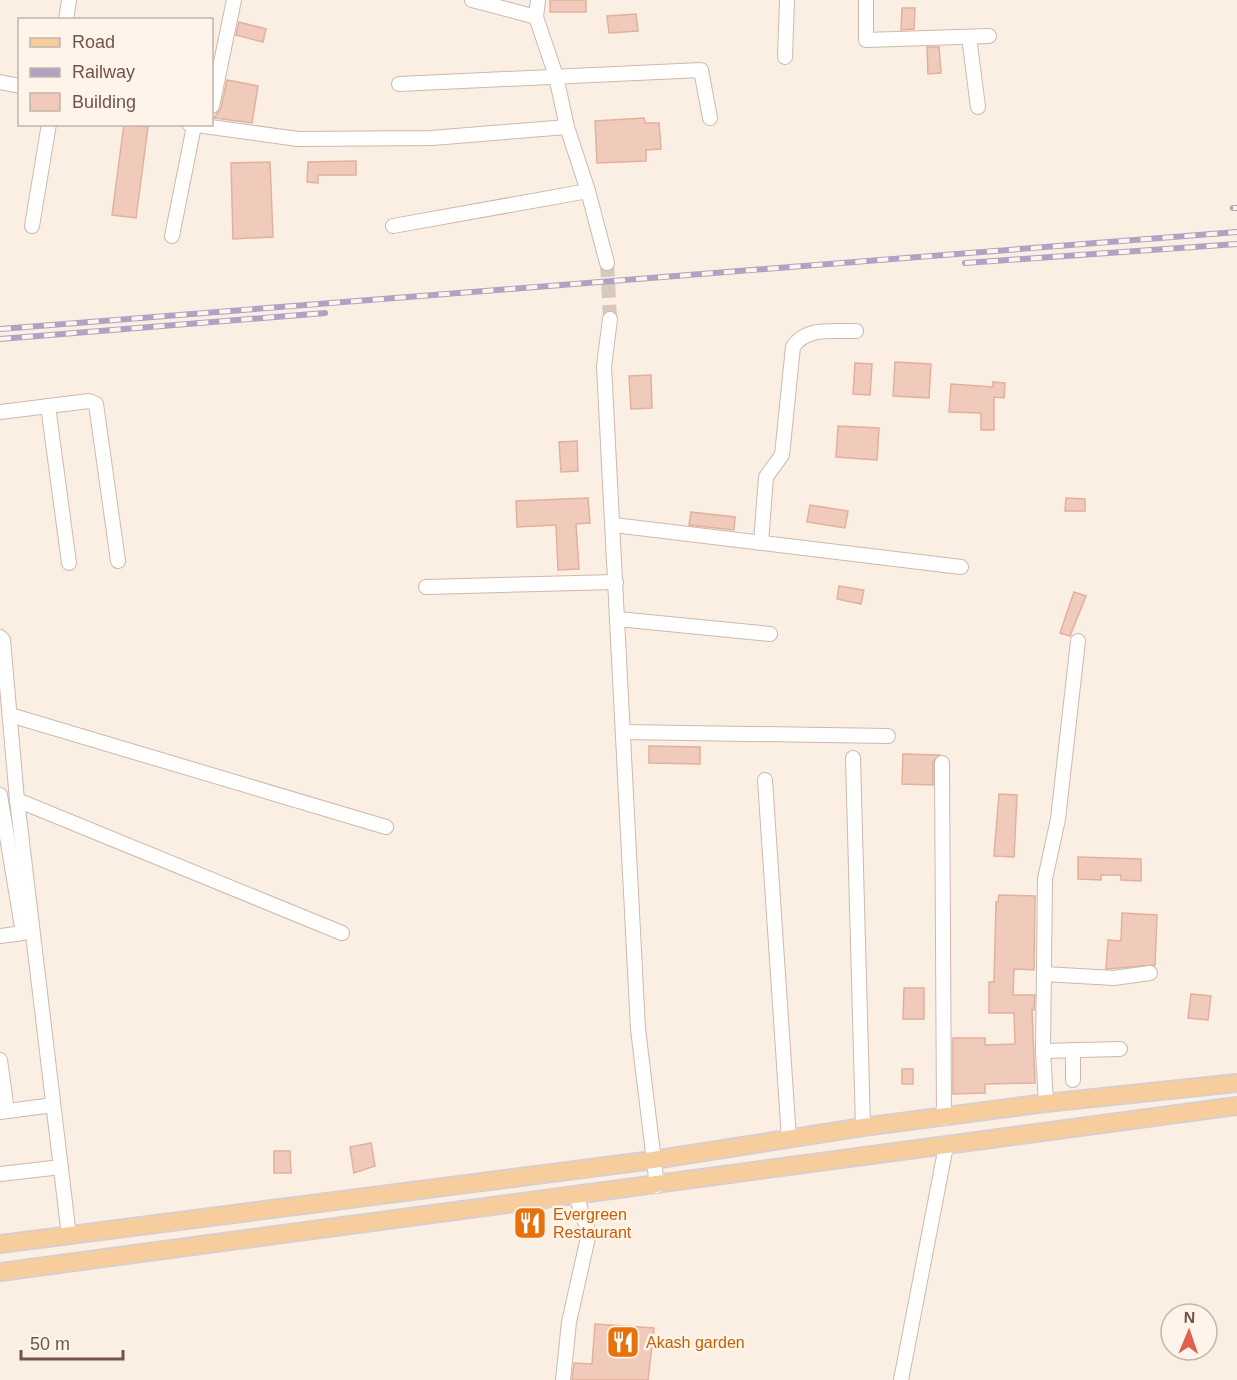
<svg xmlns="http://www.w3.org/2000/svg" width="1237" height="1380" viewBox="0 0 1237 1380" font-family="Arial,sans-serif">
<rect width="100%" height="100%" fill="#fbefe3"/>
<!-- building -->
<g fill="#f0cbbb" stroke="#e2b09c" stroke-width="1.5">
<rect x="550" y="0" width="36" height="12"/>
<polygon points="902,8 915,8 914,29 901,30"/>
<polygon points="636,14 638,31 609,33 607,16"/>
<polygon points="239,22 266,29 263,42 236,35"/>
<polygon points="927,47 939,47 941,73 928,74"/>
<polygon points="227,80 258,86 252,123 214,118 221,108"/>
<polygon points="644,118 645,123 659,123 661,149 646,150 646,161 597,163 595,121"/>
<polygon points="124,124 148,127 136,218 112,215"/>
<polygon points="356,161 356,175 318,175 318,183 307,182 308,162"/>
<polygon points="270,162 273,237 233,239 231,163"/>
<polygon points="895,362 931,364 929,398 893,396"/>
<polygon points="855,363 872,364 870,395 853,394"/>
<polygon points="651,375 652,408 631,409 629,376"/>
<polygon points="993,382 1005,383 1004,398 994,397 994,430 981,430 981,413 949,412 951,384 993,387"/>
<polygon points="838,426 879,428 877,460 836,457"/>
<polygon points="577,441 578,471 561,472 559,442"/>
<polygon points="588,498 590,523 576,524 579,569 558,570 556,525 517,527 516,501"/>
<polygon points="1066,498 1085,499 1085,511 1065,511"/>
<polygon points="810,505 848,511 845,528 807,522"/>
<polygon points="691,512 735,517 734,530 689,525"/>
<polygon points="839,586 864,590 861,604 837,599"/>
<polygon points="1074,592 1086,596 1070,636 1060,633"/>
<polygon points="649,746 700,747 700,764 649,763"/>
<polygon points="903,754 939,755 933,762 933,785 902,784"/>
<polygon points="999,794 1017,795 1014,857 994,856"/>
<polygon points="1078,857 1141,859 1141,881 1121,880 1121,875 1101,875 1101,880 1078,879"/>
<polygon points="999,895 1035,896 1034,970 1014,969 1013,995 1035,995 1034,1010 1032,1010 1035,1083 985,1084 985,1093 953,1094 953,1038 985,1038 985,1045 1015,1044 1014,1013 989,1013 989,982 994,982 996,902 998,902"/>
<polygon points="1122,913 1157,915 1155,965 1106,969 1108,940 1121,941"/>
<polygon points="904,988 924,988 924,1019 903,1019"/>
<polygon points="1191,994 1211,996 1208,1020 1188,1018"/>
<rect x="902" y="1069" width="11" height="15"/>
<polygon points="371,1143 375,1166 354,1173 350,1147"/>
<polygon points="274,1151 290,1151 291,1173 274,1173"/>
<polygon points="595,1324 654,1328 648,1380 572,1380 574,1363 592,1364"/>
</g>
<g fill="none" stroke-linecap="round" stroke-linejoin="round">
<!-- minor-tunnel -->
<polyline stroke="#d9c8bd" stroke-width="14" stroke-dasharray="14 7" stroke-linecap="butt" points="607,263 610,319"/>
<!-- minor casing -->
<g stroke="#ceb8ad" stroke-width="16">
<g id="minor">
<polyline points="472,0 536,17"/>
<polyline points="538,0 536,17 556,76 567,127 588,191 607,263"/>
<polyline points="866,0 866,40 989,36"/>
<polyline points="66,20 69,0"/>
<polyline points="969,37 978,107"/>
<polyline points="785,57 787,0"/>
<polyline points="0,82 20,86"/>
<polyline points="399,84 701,70 710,118"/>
<polyline points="212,106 234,0"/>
<polyline points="189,124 298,139 432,138 567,127"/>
<polyline points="32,226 49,124"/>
<polyline points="393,226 588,191"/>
<polyline points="172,236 194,126"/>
<polyline points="610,319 604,366 638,1029 657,1186"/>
<polyline points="48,406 69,563"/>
<polyline points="0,412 89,401 96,404 118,561"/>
<polyline points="614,525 961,567"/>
<path d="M761 543 766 477 782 455 793 347C806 326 834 332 856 331"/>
<polyline points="426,587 616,582"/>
<polyline points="618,619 770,634"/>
<polyline points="0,637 3,640 17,800 69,1236"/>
<polyline points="10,715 386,827"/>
<polyline points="623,732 888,736"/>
<polyline points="853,758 863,1127"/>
<polyline points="942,763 944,1118"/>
<polyline points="765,780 789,1139"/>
<polyline points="0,795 23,933 0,936"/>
<polyline points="17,800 342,933"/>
<polyline points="1044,974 1114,978 1150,973"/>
<polyline points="1043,1051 1120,1049"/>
<polyline points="0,1060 7,1111"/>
<polyline points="1073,1080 1073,1050"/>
<polyline points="1046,1103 1043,1051 1045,879 1058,819 1078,641"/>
<polyline points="0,1112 53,1105"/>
<polyline points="0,1174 61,1167"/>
<polyline points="563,1380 569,1322 589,1233 576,1196"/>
<polyline points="901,1380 946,1146"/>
</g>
</g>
<!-- major casing -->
<g stroke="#d8cfcc" stroke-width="20">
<g id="major">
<polyline points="0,1244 653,1160 863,1127 1046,1103 1237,1083"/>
<polyline points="0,1272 1237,1106"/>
</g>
</g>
<!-- minor -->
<use href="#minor" stroke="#fff" stroke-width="14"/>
<!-- major -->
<use href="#major" stroke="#f8cd9d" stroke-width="16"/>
<!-- rail casing -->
<g stroke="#b1a2c4" stroke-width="6">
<g id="rail">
<polyline points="1233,208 1237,208"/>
<polyline points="965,263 1237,244"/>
<polyline points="0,329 1237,232"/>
<polyline points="0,339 325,313"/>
</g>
</g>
<!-- rail -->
<use href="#rail" stroke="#fef4e9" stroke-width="4" stroke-dasharray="11" stroke-linecap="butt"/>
</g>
<!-- icons -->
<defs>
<g id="restaurant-square" transform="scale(1.725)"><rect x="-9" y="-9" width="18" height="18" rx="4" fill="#e8710a" stroke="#fef4e9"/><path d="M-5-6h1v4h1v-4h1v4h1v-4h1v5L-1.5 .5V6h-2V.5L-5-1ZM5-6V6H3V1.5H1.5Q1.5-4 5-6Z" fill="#fff"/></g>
</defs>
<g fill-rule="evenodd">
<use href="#restaurant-square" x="530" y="1223"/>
<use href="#restaurant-square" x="623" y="1342"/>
</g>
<g text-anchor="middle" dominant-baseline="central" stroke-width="5" stroke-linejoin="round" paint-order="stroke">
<!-- food labels -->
<g font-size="16" fill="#c56008" stroke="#fef4e9" text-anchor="start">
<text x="553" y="1214">Evergreen<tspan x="553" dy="18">Restaurant</tspan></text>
<text x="646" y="1342">Akash garden</text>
</g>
</g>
<!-- legend -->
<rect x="18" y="18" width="195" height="108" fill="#fef4e9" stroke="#c6b4a9" stroke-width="1.5"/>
<rect x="30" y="38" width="30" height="9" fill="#f8cd9d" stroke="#c6b4a9" stroke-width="1.5"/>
<text x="72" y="48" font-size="18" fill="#72544a">Road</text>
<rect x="30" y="68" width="30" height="9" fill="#b1a2c4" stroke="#c6b4a9" stroke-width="1.5"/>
<text x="72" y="78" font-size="18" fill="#72544a">Railway</text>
<rect x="30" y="93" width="30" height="18" fill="#f0cbbb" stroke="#c6b4a9" stroke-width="1.5"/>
<text x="72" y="108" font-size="18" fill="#72544a">Building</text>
<!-- north arrow -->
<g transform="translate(1189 1332) rotate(2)"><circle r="28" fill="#fef4e9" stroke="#c6b4a9" stroke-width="1.5"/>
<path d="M0-4.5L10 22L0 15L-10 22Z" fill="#e15f4c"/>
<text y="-9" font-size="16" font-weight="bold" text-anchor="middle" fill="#72544a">N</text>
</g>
<!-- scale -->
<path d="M21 1350v9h102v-9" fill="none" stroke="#72544a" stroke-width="3"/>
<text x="30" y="1350" font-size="18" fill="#72544a" stroke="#fef4e9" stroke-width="4.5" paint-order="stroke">50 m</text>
</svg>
